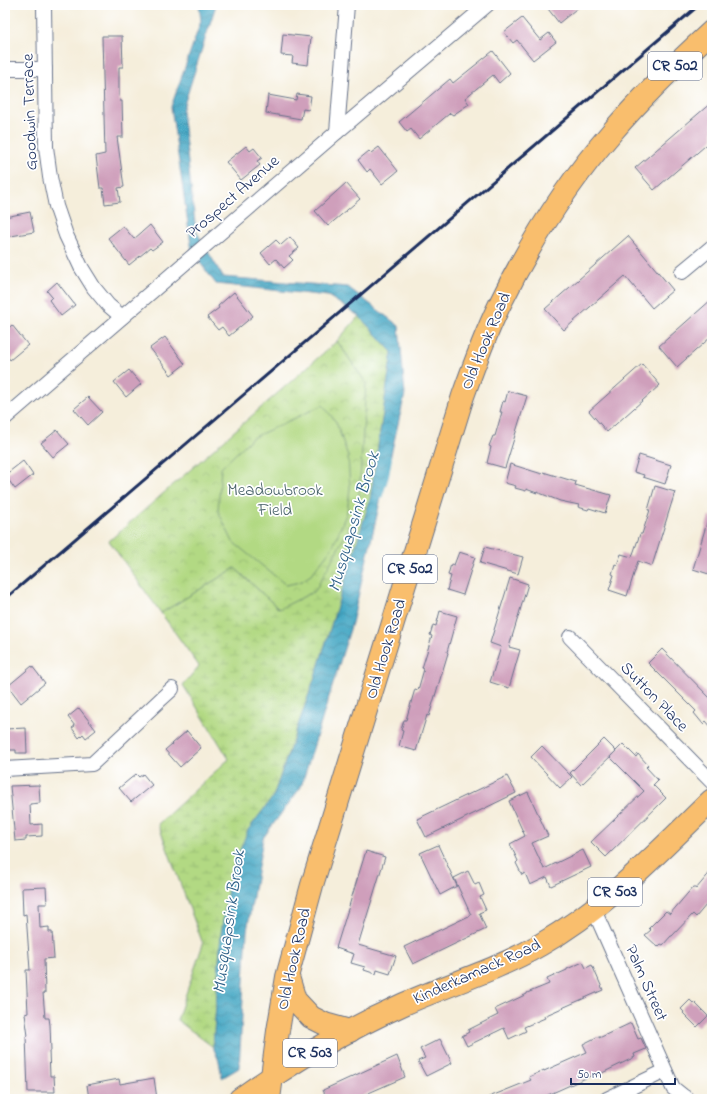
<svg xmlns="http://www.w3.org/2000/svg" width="717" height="1104" viewBox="0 0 717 1104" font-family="'Indie Flower',sans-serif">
<defs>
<pattern id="wetland-marsh" width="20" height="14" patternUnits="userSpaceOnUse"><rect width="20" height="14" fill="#b2d983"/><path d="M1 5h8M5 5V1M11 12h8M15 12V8" fill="none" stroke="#98bb74"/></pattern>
<pattern id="park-crowns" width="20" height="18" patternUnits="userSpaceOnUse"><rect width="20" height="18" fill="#b2d983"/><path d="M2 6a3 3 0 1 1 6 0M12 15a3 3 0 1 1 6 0" fill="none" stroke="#98bb74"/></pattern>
<pattern id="water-waves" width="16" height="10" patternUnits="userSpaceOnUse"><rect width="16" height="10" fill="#45a7c4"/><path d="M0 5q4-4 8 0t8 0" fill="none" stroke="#3988a2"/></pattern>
</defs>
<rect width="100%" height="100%" fill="#fff"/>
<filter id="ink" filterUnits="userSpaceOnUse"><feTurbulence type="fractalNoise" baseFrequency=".025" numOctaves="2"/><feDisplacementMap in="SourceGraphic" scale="8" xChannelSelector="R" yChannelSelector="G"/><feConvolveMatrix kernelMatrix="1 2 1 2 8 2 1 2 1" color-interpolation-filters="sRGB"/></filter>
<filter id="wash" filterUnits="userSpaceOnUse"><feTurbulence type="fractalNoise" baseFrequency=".012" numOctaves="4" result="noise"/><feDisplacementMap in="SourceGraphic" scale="16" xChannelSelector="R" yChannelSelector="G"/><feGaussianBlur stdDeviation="0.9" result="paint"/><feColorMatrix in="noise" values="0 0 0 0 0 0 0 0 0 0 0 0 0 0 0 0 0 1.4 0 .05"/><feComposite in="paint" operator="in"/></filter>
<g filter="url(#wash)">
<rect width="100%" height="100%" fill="#f5eedb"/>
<!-- wetland -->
<polygon fill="url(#wetland-marsh)" stroke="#668470" points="359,316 392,352 370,500 317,671 273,797 248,831 221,934 213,1047 177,1020 203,944 158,824 229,759 183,685 199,666 161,613 235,568 279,609 366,383 337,341"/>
<!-- park -->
<polygon fill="url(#park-crowns)" stroke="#668470" points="337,341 366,383 358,512 315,591 279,609 235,568 161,613 109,541"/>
<!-- pitch -->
<polygon fill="#b2d983" stroke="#668470" points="323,405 336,422 348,456 350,488 347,512 333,546 311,575 300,582 286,585 233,542 218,511 221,468 252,438"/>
<!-- water -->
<polygon fill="url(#water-waves)" stroke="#306b91" points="199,5 216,5 182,111 196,231 223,277 348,287 399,326 405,394 352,623 301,787 263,838 247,931 239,1068 222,1078 219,1061 213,1047 221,934 230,875 248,830 273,797 317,671 370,500 392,352 359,316 328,296 216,284 192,252 171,107 201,21"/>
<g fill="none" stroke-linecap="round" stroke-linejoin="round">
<!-- stream -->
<polyline stroke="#45a7c4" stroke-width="4" points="380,498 387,476 390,458"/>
</g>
<g id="blocks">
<!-- building -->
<g fill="#cf9fbb">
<polygon points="545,5 581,5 559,23"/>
<polygon points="522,18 540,40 549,33 556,42 533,60 517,40 513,43 504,32"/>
<polygon points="283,34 311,37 308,65 292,63 293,56 281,55"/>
<polygon points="102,36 122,36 123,67 119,67 119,95 120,101 122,101 123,137 117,137 124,187 118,188 120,202 105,204 103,188 100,188 96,156 105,154"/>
<polygon points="493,51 510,73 499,83 493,75 465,98 469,104 453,115 450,113 449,114 419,139 411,129 407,132 399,122 450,79 453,83"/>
<polygon points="297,94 311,96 309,110 303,109 301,119 266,113 268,95 296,100"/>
<polygon points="712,102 712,140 654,190 635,168"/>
<polygon points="246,146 250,151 254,148 262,158 257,161 260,165 241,180 226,162"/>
<polygon points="379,147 398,171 382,184 370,169 367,172 358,160 369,151 371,153"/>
<polygon points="346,183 360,199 328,226 315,211"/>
<polygon points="30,212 34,232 5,237 5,217"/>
<polygon points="150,225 163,242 152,250 150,248 129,265 108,238 123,226 134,239"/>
<polygon points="628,236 673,290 652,308 625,276 564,330 545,309"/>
<polygon points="290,237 299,248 289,256 293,260 284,268 276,259 270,264 261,253 276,240 281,245"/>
<polygon points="57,282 75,305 61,316 49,300 52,297 47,291"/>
<polygon points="234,292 253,316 229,336 222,327 218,330 207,317 219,308 218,306"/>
<polygon points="712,299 712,336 677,367 659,346"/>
<polygon points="12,325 28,345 10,360 5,353 5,331"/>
<polygon points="165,337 185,364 171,375 150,348"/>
<polygon points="642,364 660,385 607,432 589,411"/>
<polygon points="129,370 141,384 126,397 114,382"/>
<polygon points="508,391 527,396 505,468 487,463 491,447 489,446 493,436 495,436 502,412 500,412 503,401 505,402"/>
<polygon points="88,397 102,412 88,425 74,409"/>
<polygon points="57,430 69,444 53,457 41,443"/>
<polygon points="639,455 671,465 665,484 643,477 644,475 634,472"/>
<polygon points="23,461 33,475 15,489 5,475"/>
<polygon points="510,464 542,474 543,472 576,482 575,485 611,495 605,513 589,508 588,510 578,507 579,505 560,501 537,492 537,493 526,489 526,491 515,488 516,486 505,483"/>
<polygon points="655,486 675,492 652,566 638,561 627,596 609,590 614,575 612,574 615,564 617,565 621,554 632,557 640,534 642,534 650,510 648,510"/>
<polygon points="709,516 712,517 712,575 693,569"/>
<polygon points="485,547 523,557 518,574 480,563"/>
<polygon points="459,552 475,557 463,595 447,590 451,576 448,575 451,564 454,565"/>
<polygon points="510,578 528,584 509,647 520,650 509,688 490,682 501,647 490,643"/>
<polygon points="440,611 457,616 447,652 448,653 429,716 427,715 416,751 399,746 403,731 401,730 404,720 406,720 415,689 418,690 424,669 422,668 432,636 430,635 433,625 436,626"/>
<polygon points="662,649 712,700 712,728 706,721 703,724 694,713 696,711 648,663"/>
<polygon points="32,666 45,683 21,703 8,686"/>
<polygon points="79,708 96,730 86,738 83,734 79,738 72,728 75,726 68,717"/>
<polygon points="26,728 27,753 16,753 16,750 5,750 5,729"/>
<polygon points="187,731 201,748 180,767 165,750"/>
<polygon points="604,739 616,751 581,785 570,773"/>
<polygon points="623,744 636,757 638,754 648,765 646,767 658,780 653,785 666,798 606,857 591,842 644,791 610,757"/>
<polygon points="542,746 572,777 560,788 531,757"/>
<polygon points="136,774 139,777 143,774 152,785 131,802 119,788"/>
<polygon points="507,776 516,793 426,837 417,819"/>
<polygon points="39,785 40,803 30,804 31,825 42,824 42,836 26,837 26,840 15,841 10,786"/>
<polygon points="528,792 548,836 532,843 544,869 583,850 591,867 551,886 547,877 530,885 525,873 522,875 516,863 518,861 510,844 525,836 509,801"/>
<polygon points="438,845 457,886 440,895 420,853"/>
<polygon points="366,851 385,857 358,945 396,956 390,974 377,970 376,974 364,970 365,967 351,963 354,954 336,948"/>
<polygon points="712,870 712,898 696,917 693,914 672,936 671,936 663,945 661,944 658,947 645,935 651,930 649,928 666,911 670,914 693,887 696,889"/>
<polygon points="468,871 475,885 479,883 484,895 480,897 486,910 479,913 486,929 413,964 404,947 471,915 454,878"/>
<polygon points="46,887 47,904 39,904 40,928 49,927 49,932 52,932 54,958 44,959 45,993 43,993 45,1018 49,1018 50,1025 51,1051 49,1051 50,1076 54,1076 55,1092 28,1092 26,1036 28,1036 25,1014 28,1013 26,970 30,970 26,914 23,915 22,888"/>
<polygon points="583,962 586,968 592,965 603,990 544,1016 545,1018 524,1027 526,1031 509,1039 504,1028 467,1046 462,1036 469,1032 468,1030 498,1015 495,1009 527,994 527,993 549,984 547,979 567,970 567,969"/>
<polygon points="690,1000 693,1003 694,1002 708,1016 697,1027 683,1013 684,1012 681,1009"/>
<polygon points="631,1023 638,1039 641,1038 646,1049 634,1054 635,1057 598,1075 597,1073 539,1099 484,1099 531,1080 529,1077 544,1070 544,1071 587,1052 583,1044 599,1036 599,1038"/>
<polygon points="440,1039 452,1063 426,1076 418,1061 425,1058 420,1049"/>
<polygon points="397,1056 405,1077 355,1099 327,1099 323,1090"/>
<polygon points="154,1078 157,1099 89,1099 87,1085 119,1079 120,1084"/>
</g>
</g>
</g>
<g filter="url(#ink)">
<use href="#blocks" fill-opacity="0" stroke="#67728a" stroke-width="1"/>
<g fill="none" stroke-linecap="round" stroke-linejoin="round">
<!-- street casing -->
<g stroke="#67728a" stroke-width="16">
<g id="street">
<polyline points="44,5 46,147 50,177 56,206 66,235 81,267 94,288 108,305 122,317"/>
<polyline points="5,69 45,69"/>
<polyline points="337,132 347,5"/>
<polyline points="682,272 712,247"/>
<polyline points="5,418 337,132 487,5"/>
<polyline points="570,637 712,782"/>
<polyline points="5,769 92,764 159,701 172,689"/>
<polyline points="594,910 673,1088 683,1096 688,1099"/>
<polyline points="607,1099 665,1071"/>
</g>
</g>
<!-- primary casing -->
<g stroke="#67728a" stroke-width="24">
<g id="primary">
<polyline points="288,977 295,1000 311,1017 325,1024 350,1031"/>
<path d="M240 1099C291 1062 346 1030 404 1004 449 984 497 970 540 945 607 907 657 853 712 800"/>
<path d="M269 1099 278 1031 287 977 312 885 463 396C474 365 485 335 499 306 529 244 567 184 612 132 643 96 677 63 712 31"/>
</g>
</g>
<!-- street -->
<use href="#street" stroke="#fff" stroke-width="14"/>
<!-- primary -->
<use href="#primary" stroke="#f9be6d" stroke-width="22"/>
<!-- rail -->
<polyline stroke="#1b2f5e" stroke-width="3" points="5,599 699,5"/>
</g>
</g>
<g text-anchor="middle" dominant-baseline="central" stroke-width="3.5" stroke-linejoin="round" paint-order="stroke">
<!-- shield labels -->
<g fill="#fff" stroke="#5f6d8e" stroke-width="1">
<rect x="648" y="52" width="54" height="28" rx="3"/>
<rect x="383" y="555" width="54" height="28" rx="3"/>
<rect x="588" y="878" width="54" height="28" rx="3"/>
<rect x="283" y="1039" width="54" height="28" rx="3"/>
</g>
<g font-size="16" font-weight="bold" fill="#1b2f5e">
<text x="675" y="66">CR 502</text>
<text x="410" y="569">CR 502</text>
<text x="615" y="892">CR 503</text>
<text x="310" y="1053">CR 503</text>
</g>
<!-- street labels -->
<g font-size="17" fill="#1b2f5e" stroke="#fff">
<text transform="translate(30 112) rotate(-92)">Goodwin Terrace</text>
<text transform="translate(233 197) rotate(-41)">Prospect Avenue</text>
<text transform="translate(486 341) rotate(-67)">Old Hook Road</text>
<text transform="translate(386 649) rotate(-73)">Old Hook Road</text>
<text transform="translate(654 697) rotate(46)">Sutton Place</text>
<text transform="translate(294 959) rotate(-77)">Old Hook Road</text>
<text transform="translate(477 972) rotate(-24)">Kinderkamack Road</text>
<text transform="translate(646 983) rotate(66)">Palm Street</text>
</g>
<!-- park labels -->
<g font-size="17" fill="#486269" stroke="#fff">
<text x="275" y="490">Meadowbrook<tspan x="275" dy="20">Field</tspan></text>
</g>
<!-- water labels -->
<g font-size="18" font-style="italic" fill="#2c5f87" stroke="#fff">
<text transform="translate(355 522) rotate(-74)">Musquapsink Brook</text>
<text transform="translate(230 922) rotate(-82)">Musquapsink Brook</text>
</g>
</g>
<!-- margin -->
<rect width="717" height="1104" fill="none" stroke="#fff" stroke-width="20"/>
<!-- scale -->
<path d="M571 1078v6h104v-6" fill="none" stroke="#1b2f5e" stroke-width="2"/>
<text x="577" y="1078" font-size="12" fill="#1b2f5e" stroke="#ffffff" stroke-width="3" paint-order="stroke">50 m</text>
</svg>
